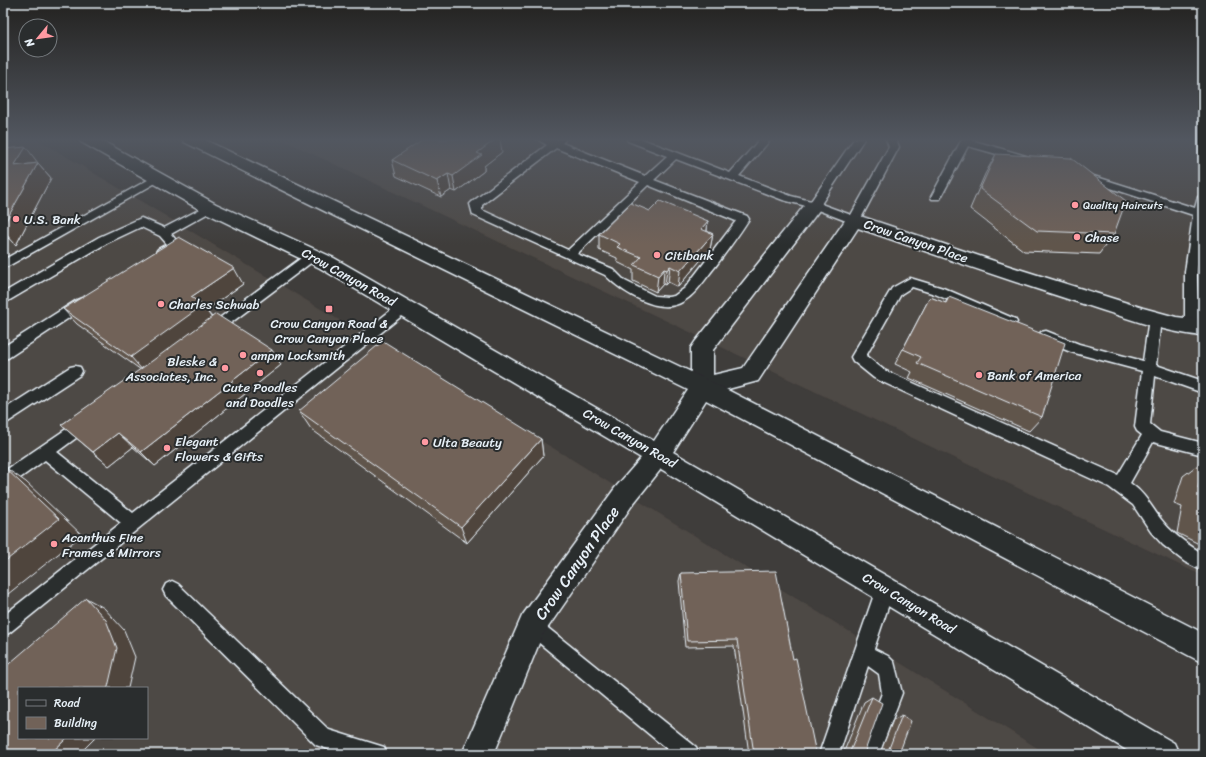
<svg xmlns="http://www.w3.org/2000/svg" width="1206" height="757" viewBox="0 0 1206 757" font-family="Sriracha,sans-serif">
<rect width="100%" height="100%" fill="#3f3d3b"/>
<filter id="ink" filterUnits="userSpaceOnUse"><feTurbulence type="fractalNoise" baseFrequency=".025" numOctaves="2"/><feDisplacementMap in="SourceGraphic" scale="8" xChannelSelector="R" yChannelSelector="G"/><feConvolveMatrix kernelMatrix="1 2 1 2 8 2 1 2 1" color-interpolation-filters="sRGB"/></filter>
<g filter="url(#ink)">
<!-- built -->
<g fill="#4e4844" fill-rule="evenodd">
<path d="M3 139H37L568 457 1047 754H3ZM19 688H147V738H19Z"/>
<polygon points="281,139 1203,139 1203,576 673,324"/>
</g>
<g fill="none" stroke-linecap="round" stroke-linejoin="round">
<!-- lane casing -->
<g stroke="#e8f1f8" stroke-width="3">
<g id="lane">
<path d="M537 139H566L562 143 645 176 667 156 628 141 627 139H642L730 173 760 139H771L739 176 791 196 811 201 854 139H864L821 204 851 215 889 147 886 139H896L899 147 860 220 858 223 854 224 810 207 783 200 676 159 654 180 747 216 749 219C738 236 727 251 715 267 705 279 697 293 684 301 660 317 622 292 605 275L473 215 470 204 472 202 547 145ZM556 148 640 182 568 250 482 210V205ZM648 185 736 221 685 288 674 296 668 297 655 296 625 281 613 269 577 254Z"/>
<polygon points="962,139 972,139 971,140 1033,158 1034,160 1029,163 968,146 940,199 932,199 931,197"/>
<polygon points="1084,173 1195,208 1198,197 1203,194 1203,226 1197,272 1199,327 1197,330 1192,332 1187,330 1185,327 1185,272 1193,215 1080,178 1079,176"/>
<polygon points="157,175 162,178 161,180 3,269 3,260"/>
<path d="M210 204 214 206 216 208 214 210 171 234 180 245C175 251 165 257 158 255L156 252 158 249 167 244 160 236 141 227 107 243 3 304V293L99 237 141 218 164 228Z"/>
<polygon points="312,252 316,253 318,256 316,259 216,334 211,336 206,334 204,331 206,328 308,253"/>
<path d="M910 278 943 288 1015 319 1017 322 1015 325 1010 327 1005 325 935 294 912 287 901 294 866 356 884 370 1118 475 1142 435 1137 431 1135 427 1142 371 1071 352 1041 340 1039 336 1041 332 1046 331 1079 344 1143 361 1149 318 1150 315 1155 313 1160 315 1161 318 1156 365 1203 381V393L1155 376 1150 424 1160 432 1203 443V455L1153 442 1130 483C1148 496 1151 508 1164 523 1175 536 1189 545 1203 554V571L1185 562 1163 545 1151 532 1133 505 1109 487 874 378 853 361 851 357 892 288Z"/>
<polygon points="82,298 87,300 88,303 87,306 8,358 3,359 3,347 77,300"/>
<polygon points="404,302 409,304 410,307 409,310 9,633 3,636 3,616 121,523 45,460 9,486 3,488 3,472 81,419 86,417 91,419 93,423 91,427 57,452 133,513 399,304"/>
<polygon points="75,366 80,367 82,371 80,375 8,422 3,424 3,410 70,367"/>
<polygon points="885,580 891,583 894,589 874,649 888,656 894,662 902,693 879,754 859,754 882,693 879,674 868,666 839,754 819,754 876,589 879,583"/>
<polygon points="172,581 178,584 329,730 384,747 387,754 343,754 316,745 166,596 163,590 166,584"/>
<polygon points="532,617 538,620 696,747 699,754 673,754 526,632 523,626 526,620"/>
</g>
</g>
<!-- street casing -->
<g stroke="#e8f1f8" stroke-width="3">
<path id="street" d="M814 200 820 201 823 205 820 209 713 350V375L743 368 848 216 854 214 1012 267 1143 308 1176 317 1203 320V336C1161 332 1122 316 1083 304 1007 280 933 254 858 228L758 381 702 396 694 393 691 387V348L695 342 808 201Z"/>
</g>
<!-- secondary casing -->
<g stroke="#e8f1f8" stroke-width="3">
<polygon id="secondary" points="79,139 99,139 216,204 334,258 654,441 688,390 184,142 182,139 203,139 710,381 1203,633 1203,663 706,400 673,452 1174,743 1179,754 1133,754 661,469 633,504 542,636 494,754 462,754 522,616 615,488 641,458 320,268 204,212 81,142"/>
</g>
<!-- lane -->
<use href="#lane" fill="#2a2d2e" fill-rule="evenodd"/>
<!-- street -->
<use href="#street" fill="#2a2d2e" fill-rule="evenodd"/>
<!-- secondary -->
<use href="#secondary" fill="#2a2d2e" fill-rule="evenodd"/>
</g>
<!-- wall -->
<g fill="#61544c" stroke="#e8f1f8">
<polygon points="3,149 38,163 51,178 16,245 8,238 3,239"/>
<polygon points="502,152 484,166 484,171 456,192 451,190 441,197 396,176 392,160"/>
<polygon points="996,154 1114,234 1099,254 1024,251 970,209 985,174"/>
<polygon points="650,211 708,221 707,231 713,234 710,249 678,287 668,282 665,285 663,284 656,292 633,281 633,270 617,262 617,258 599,250 599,234"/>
<polygon points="243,284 206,310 212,317 281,365 155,466 133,447 109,466 61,425 141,370 77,324 63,309"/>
<polygon points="930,297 945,303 949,297 1042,417 1029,431 909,378 912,372 895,364"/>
<polygon points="299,411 541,439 543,456 467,543 311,429"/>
<polygon points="1203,461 1203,546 1177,533 1182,507 1174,504 1183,476"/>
<polygon points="681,573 793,659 816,754 749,754 734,646 685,647 679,581"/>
<polygon points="872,697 865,751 881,751 893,720 902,715 899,754 843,754 864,702"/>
</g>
<!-- shaded-wall -->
<g fill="#4f453e" stroke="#e8f1f8">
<polygon points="496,139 500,139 502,152 484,166 484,171 456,192 453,176 477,153"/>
<polygon points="26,147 38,163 14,166"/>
<polygon points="38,163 51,178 16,245 3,231 3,226"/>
<polygon points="448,174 451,190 441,197 437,181"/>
<polygon points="708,221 706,237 701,229"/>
<polygon points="3,233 8,238 3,239"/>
<polygon points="713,234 710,249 678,287 680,271"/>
<polygon points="670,266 668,282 665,285 667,270"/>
<polygon points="234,268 243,284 206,310 214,321 144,372 131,357 191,297"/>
<polygon points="664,269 663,284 656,292 658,276"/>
<polygon points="272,350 281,365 155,466 141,452"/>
<polygon points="118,433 133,447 109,466 93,452"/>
<polygon points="541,439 543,456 467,543 461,527"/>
<polygon points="3,466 26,482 82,535 3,598"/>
<polygon points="86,598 104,608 124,630 135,657 128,688 107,688"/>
<polygon points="67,738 95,738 79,754 50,754"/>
</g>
<!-- building -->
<g fill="#716258" stroke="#e8f1f8">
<polygon points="423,139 496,139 477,153 482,155 453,176 448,174 437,181 392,160"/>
<polygon points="26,147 14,166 38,163 3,226 3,149"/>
<polygon points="996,154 1071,158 1126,201 1114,234 1037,231 980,189"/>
<polygon points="660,201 708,221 701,229 713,234 680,271 670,266 667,270 664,269 658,276 634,265 641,257 617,247 620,244 599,234 631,203 650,211"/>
<polygon points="179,237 234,268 191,297 203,305 131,357 63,309"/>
<polygon points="930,297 946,303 949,297 1065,343 1042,417 917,363 921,357 903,349"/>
<polygon points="216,314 272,350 141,452 118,433 93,452 61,425 152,361"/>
<polygon points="383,341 541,439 461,527 299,411"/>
<polygon points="3,466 59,519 3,563"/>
<polygon points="1203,470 1203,490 1198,488"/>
<polygon points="776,571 793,659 796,658 816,754 754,754 737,640 687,641 681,573"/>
<polygon points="86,598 106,620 117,648 108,687 107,688 19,688 19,738 67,738 50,754 3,754 3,669"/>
<polygon points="872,697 882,703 865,751 888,751 902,715 911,721 899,754 849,754"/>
</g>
</g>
<!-- sky -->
<linearGradient id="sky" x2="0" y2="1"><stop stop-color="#232220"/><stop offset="0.57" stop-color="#525760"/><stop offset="1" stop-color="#525760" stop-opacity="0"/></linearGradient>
<rect width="1206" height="245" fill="url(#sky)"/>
<!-- markers -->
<g fill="#ff9aa2" stroke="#2a2d2e" stroke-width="1.5">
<circle cx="1075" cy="205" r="4"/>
<circle cx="16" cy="219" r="4"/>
<circle cx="1077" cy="237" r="4"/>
<circle cx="657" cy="255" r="4"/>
<circle cx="161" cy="304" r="4"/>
<rect x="325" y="305" width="8" height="8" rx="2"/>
<circle cx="243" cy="355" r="4"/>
<circle cx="225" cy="368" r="4"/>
<circle cx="260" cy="373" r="4"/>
<circle cx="979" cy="375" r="4"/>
<circle cx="425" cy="442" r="4"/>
<circle cx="167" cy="448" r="4"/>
<circle cx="54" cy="544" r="4"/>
</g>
<g text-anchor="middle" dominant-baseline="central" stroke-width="4" stroke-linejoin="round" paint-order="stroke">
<!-- far-poi labels -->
<g font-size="11" fill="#e8f1f8" stroke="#2a2d2e" text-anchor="start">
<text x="1083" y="205">Quality Haircuts</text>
</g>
<!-- poi labels -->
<g font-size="13" fill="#e8f1f8" stroke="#2a2d2e" text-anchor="start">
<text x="24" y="219">U.S. Bank</text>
<text x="1085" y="237">Chase</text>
<text x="665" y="255">Citibank</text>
<text x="169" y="304">Charles Schwab</text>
<text x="329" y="323" text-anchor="middle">Crow Canyon Road &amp;<tspan x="329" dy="15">Crow Canyon Place</tspan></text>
<text x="251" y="355">ampm Locksmith</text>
<text x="217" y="361" text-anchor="end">Bleske &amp;<tspan x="217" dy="15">Associates, Inc.</tspan></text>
<text x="987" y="375">Bank of America</text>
<text x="260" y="387" text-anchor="middle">Cute Poodles<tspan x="260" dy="15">and Doodles</tspan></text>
<text x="175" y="441">Elegant<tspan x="175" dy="15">Flowers &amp; Gifts</tspan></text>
<text x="433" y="442">Ulta Beauty</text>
<text x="62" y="537">Acanthus Fine<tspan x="62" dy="15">Frames &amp; Mirrors</tspan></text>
</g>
<!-- street labels -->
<g font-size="13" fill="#e8f1f8" stroke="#2a2d2e">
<text transform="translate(916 241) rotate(19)">Crow Canyon Place</text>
<text transform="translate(349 277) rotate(29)">Crow Canyon Road</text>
<text transform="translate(630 438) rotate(30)">Crow Canyon Road</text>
<text transform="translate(909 603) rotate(31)">Crow Canyon Road</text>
</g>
<!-- near-street labels -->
<g font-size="16" fill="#e8f1f8" stroke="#2a2d2e">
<text transform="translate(577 563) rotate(-55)">Crow Canyon Place</text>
</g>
</g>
<!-- margin -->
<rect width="1206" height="757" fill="none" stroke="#2a2d2e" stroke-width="16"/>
<rect x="8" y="8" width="1190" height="741" fill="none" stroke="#e8f1f8" stroke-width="1.5" filter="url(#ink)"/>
<!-- legend -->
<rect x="18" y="687" width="130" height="52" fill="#2a2d2e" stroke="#767b7f"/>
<rect x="26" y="700" width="20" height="6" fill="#2a2d2e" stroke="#767b7f"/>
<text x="54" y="707" font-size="12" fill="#e8f1f8">Road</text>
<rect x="26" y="717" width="20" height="12" fill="#716258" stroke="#767b7f"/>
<text x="54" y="727" font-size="12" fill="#e8f1f8">Building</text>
<!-- north arrow -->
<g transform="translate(38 38) rotate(241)"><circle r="19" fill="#2a2d2e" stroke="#767b7f"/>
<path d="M0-3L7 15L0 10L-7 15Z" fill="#ff9aa2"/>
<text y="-6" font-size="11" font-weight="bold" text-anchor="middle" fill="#e8f1f8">N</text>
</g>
</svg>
